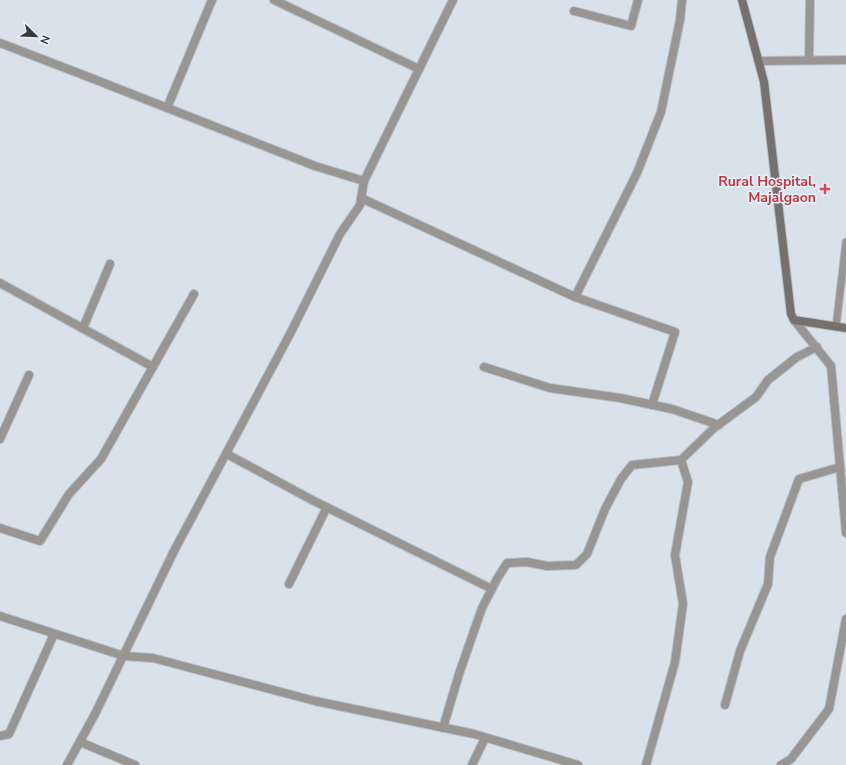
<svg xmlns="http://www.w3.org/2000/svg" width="846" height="765" viewBox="0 0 846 765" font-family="'Nunito Sans',sans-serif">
<rect width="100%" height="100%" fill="#d9e2ea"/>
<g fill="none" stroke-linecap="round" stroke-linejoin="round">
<!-- lane casing -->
<g stroke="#b8c0c7" stroke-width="9">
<polyline id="lane" points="836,327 846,242"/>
</g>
<!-- street casing -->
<g stroke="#b8c0c7" stroke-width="10">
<g id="street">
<polyline points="274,0 419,69"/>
<polyline points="574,11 631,26 638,0"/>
<polyline points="0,43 86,76 315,166 364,181"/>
<polyline points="809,60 810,0"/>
<polyline points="759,61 846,60"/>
<polyline points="167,108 212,0"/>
<polyline points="361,198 575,297 675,332 652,405"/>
<polyline points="0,283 153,367"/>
<polyline points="575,297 637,173 661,112 680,20 682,0"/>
<polyline points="794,320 831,366 846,533"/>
<polyline points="83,328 110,264"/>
<polyline points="484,367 550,388 620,398 672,409 719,425"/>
<polyline points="0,439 29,375"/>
<polyline points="227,454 312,500 492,589"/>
<polyline points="0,528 40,541 69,494 101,459 194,294"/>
<polyline points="289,584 327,507"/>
<polyline points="0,616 124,656 153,658 315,701 474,734 578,765"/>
<polyline points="725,705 740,651 768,584 770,557 799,479 840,467"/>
<polyline points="443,728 459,674 482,608 497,579 507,563 527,562 547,566 576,565 587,554 605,509 621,479 632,465 681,460 714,428 756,397 768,380 797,357 817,347"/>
<polyline points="0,736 9,734 54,634"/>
<polyline points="80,742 135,765"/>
<polyline points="67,765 95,714 174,551 291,332 340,234 360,205 364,181 453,0"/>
<polyline points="472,765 485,738"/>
<polyline points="646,765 675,662 683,604 675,555 688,482 681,460"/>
<polyline points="781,765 791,759 829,709 846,619"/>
</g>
</g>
<!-- secondary casing -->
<g stroke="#b8c0c7" stroke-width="10">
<polyline id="secondary" points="742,0 764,82 791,314 794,320 846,328"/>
</g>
<!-- lane -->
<use href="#lane" stroke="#999592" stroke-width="7"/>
<!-- street -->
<use href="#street" stroke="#999592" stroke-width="8"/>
<!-- secondary -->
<use href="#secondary" stroke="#77716d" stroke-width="8"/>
</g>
<!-- markers -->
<path fill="#e0444e" stroke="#e6f0f7" stroke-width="1.5" d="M823 183h4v4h4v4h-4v4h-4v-4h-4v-4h4z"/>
<g text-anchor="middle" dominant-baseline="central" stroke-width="3" stroke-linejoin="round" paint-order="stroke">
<!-- health labels -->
<g font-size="14" font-weight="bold" fill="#be3a42" stroke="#e6f0f7" text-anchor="end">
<text x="816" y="181">Rural Hospital,<tspan x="816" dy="16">Majalgaon</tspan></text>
</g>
</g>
<!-- north arrow -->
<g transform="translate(36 36) rotate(113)" stroke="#e6f0f7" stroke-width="3" paint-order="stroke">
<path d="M0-3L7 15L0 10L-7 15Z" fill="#363a3d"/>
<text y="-6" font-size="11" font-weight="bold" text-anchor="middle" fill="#363a3d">N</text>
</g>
</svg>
